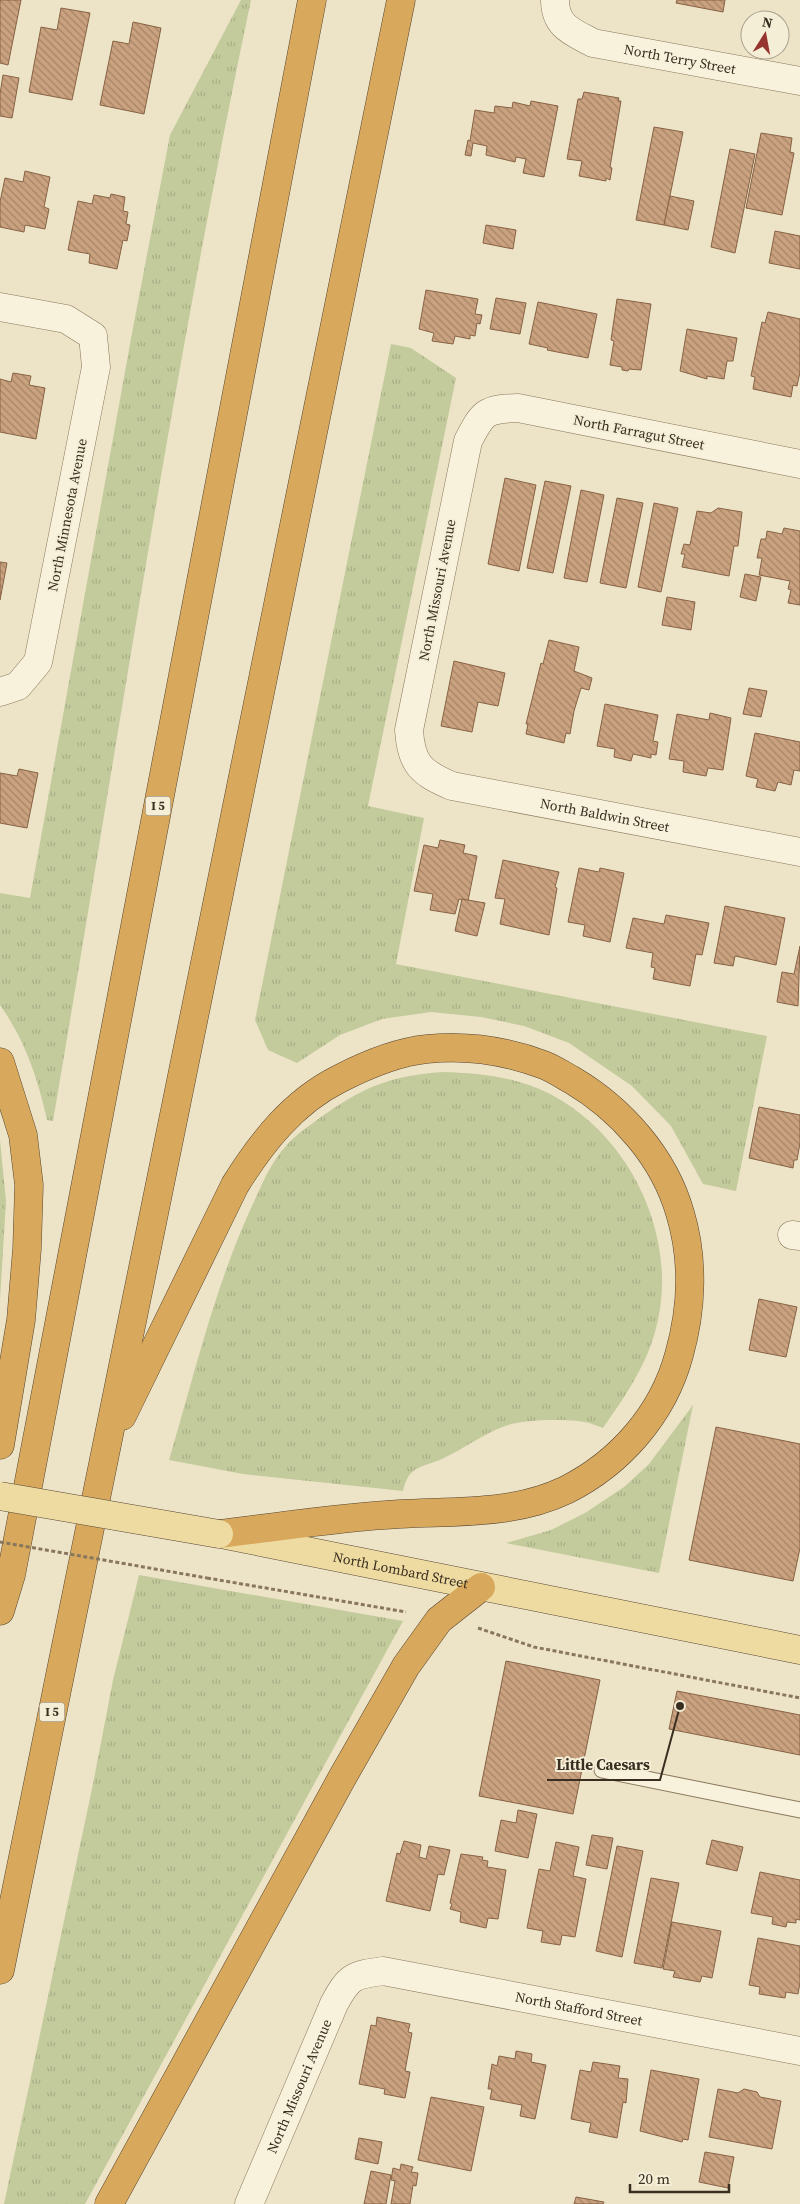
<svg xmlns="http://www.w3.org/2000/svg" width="800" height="2204" viewBox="0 0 800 2204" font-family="'Source Serif 4',serif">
<defs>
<pattern id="grass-tufts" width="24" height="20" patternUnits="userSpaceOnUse" patternTransform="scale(1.25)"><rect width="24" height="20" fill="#c3cb9c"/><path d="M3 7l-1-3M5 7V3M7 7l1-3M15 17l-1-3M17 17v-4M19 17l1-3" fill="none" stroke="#a8af86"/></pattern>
<pattern id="building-back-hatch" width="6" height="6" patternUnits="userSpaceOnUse" patternTransform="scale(1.25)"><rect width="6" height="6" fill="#caa27f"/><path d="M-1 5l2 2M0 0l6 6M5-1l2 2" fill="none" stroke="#a58468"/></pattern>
</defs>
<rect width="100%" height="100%" fill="#ede4c8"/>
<!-- grass -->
<g fill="url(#grass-tufts)">
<path d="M241 0H251C173 371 117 747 53 1121L47 1120C38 1079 25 1040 0 1005V893L30 898 132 333 170 135Z"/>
<polygon points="391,344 411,348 456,378 368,806 424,818 396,964 767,1036 736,1191 703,1184 671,1126 632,1086 569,1043 524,1026 481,1017 431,1012 382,1019 340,1035 297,1063 268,1050 255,1020"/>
<path d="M443 1072C479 1073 518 1077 550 1094 633 1137 681 1242 655 1332 645 1368 624 1398 603 1428 597 1426 591 1423 585 1422 564 1419 525 1419 505 1426 483 1434 465 1448 444 1458 423 1468 409 1464 403 1491L243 1474 169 1460C194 1376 214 1289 251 1208 261 1187 270 1163 286 1146 296 1134 309 1126 321 1117 365 1086 390 1076 443 1072Z"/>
<polygon points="0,1140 6,1201 0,1300"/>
<polygon points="693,1405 659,1573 506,1543 551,1530 585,1513 624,1487 649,1464"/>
<polygon points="139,1575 403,1621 85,2204 4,2204 93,1784 113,1680"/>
</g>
<!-- building -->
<g fill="url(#building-back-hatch)" stroke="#876244">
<polygon points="0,0 21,0 8,65 0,63"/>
<polygon points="677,0 725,0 723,12 676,3"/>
<polygon points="61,8 90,13 72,100 29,92 41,27 57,30"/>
<polygon points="133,22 161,28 144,114 100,105 113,41 129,44"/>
<polygon points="3,75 19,78 12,118 0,116 0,94"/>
<polygon points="584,92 619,98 618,101 621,101 610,167 612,168 610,180 606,178 606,181 579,176 582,161 567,159 578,99 582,99"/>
<polygon points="531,101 558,106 544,177 523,173 526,159 516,157 515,162 486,155 487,146 473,143 471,156 465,155 468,140 470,141 475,110 494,113 495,106 512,108 513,102 530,106"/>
<polygon points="654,127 683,132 664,225 636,220"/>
<polygon points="761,133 792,138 790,152 794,153 782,215 746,208"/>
<polygon points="730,149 755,154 735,253 711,247"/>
<polygon points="25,171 50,177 44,207 49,209 45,229 25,225 24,232 0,227 0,202 5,178 23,182"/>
<polygon points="111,194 125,197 123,211 128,212 126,224 130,225 127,241 123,240 117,269 89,263 90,254 68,250 78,201 92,204 94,195 110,198"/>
<polygon points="670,196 694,201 688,230 664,225"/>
<polygon points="486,225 516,230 513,249 483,243"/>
<polygon points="775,231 800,236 800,269 769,263"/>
<polygon points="426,290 478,299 475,314 482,315 480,324 477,323 475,336 470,335 470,339 455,336 453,344 432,341 434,333 419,329"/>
<polygon points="496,298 526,303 520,334 490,329"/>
<polygon points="617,299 651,304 641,370 629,369 628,371 622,370 622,367 610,365 614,341 611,340"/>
<polygon points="538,302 597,314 588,358 547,350 548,348 529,344"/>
<polygon points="768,312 800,319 800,372 797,386 793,385 791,397 753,389 755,377 751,376 762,322 765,323"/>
<polygon points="687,329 737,338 733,361 727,361 724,379 707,376 707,379 680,371"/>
<polygon points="13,373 31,376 29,385 45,388 36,439 0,432 0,379 11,382"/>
<polygon points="505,478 536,485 519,571 488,564"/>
<polygon points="545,481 571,486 553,573 527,568"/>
<polygon points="581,490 604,495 587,582 564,578"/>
<polygon points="617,498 643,503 626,588 600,583"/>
<polygon points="654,503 678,508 661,592 638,587"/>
<polygon points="718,508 742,512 738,546 734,546 729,576 682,567 685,554 681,554 684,544 690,545 697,511 711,513"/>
<polygon points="784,528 800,531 800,605 788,603 791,590 788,589 790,581 759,575 762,558 757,558 761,539 766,539 767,531 782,534"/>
<polygon points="0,562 7,563 0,600"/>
<polygon points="745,574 761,577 756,601 740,597"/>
<polygon points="667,597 695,602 691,630 662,625"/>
<polygon points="549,640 579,647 574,671 592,678 589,690 581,688 574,711 570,734 566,733 564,743 526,734 528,724 526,724 541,663 543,664"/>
<polygon points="454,661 505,673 498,706 478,702 472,732 441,726"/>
<polygon points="749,688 767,691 761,717 743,714"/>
<polygon points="605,704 658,715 653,741 658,742 656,755 651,754 651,758 633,754 631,761 614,757 615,749 597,746"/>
<polygon points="710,713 731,718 723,770 708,768 706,776 683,772 684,761 669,759 677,714 709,720"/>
<polygon points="755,733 800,742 800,771 794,770 791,785 778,782 775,791 756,787 758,779 746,776"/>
<polygon points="19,769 38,773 27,828 0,823 0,773 17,776"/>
<polygon points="440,840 465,845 463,853 477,856 468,901 459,899 455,914 430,910 433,894 414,891 424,845 438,848"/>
<polygon points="503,860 559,872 555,887 557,888 549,935 500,924 505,899 495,898"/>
<polygon points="579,868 599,872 600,868 624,873 610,942 583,936 585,925 568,922"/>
<polygon points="462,899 485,903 477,936 455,931"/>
<polygon points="725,906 785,918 776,965 735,956 733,966 714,963"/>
<polygon points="666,915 709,923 702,955 696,954 690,986 653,979 655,968 651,967 653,953 626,948 633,918 664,924"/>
<polygon points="800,946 798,1006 777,1002 782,972 794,974"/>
<polygon points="759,1107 800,1115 800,1143 797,1160 794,1160 793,1168 749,1158"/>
<polygon points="759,1299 797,1307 786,1357 749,1350"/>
<polygon points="716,1427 800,1444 800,1548 793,1581 689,1560"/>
<polygon points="506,1661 600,1680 573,1814 479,1796"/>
<polygon points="677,1691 800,1715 800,1755 669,1729"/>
<polygon points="518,1810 537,1814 528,1858 495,1851 501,1820 516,1823"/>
<polygon points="592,1835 613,1838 607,1869 586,1865"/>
<polygon points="712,1840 743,1847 737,1871 706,1864"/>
<polygon points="404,1841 421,1845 419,1857 426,1859 429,1846 450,1850 444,1875 438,1874 430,1911 386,1901 397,1853 400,1854"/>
<polygon points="556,1842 579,1847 573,1876 586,1879 575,1937 562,1935 560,1945 541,1942 543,1931 527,1928 539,1869 550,1871"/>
<polygon points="617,1846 643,1851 622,1957 596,1951"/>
<polygon points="461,1854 483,1857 482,1860 488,1861 487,1867 506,1870 498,1919 488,1918 486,1928 460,1922 461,1912 450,1909 452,1904 450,1903"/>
<polygon points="760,1872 800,1880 800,1920 796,1919 796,1923 787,1922 786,1927 772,1924 773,1917 751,1913"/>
<polygon points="651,1878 679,1883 662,1968 634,1963"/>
<polygon points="672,1922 721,1931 712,1978 702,1976 700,1982 673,1977 675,1971 663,1969"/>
<polygon points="758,1938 800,1946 800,1983 798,1994 786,1992 785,1998 759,1994 760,1987 749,1985"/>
<polygon points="377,2017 410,2024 408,2032 412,2033 405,2071 410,2072 405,2098 384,2094 385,2089 359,2084 371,2025 376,2026"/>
<polygon points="516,2051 532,2054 531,2062 546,2065 535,2119 520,2116 522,2105 490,2099 492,2089 488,2089 492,2064 497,2066 499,2056 515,2059"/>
<polygon points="593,2062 620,2066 618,2078 628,2079 626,2103 623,2102 617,2138 589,2132 591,2123 571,2119 580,2070 591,2072"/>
<polygon points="651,2070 699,2079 688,2140 683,2139 682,2142 640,2131"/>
<polygon points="718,2089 738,2093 744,2089 757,2092 760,2097 781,2101 772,2149 709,2137"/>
<polygon points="431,2097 484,2107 471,2171 418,2160"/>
<polygon points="359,2138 382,2142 378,2164 355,2159"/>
<polygon points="705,2152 734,2157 728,2188 699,2182"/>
<polygon points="401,2164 413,2167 411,2172 418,2173 416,2186 413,2185 410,2204 391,2204 395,2181 391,2180 393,2168 400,2170"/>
<polygon points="371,2171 391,2175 386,2204 364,2204"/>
<polygon points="576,2197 604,2202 603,2204 574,2204"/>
</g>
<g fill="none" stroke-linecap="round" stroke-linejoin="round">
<!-- service casing -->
<g stroke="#89775d" stroke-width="17">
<polyline id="service" points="602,1770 800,1810"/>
</g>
<!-- minor casing -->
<g stroke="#89775d" stroke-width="29">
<g id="minor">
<path id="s1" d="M555 0C555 27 573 32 593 43L800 81"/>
<polyline points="0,307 66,319 93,336 96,367 38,662 18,686 0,692"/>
<path id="s2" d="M800 464 518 408C485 409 483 412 468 441L409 730C411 764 421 773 452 786L800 852"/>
<polyline points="792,1235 800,1236"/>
<path id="s3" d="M249 2204 334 2004C349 1976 353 1975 383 1971L800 2051"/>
</g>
</g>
<!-- primary casing -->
<g stroke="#574531" stroke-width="29">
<g id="primary">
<path id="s4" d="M226 1535 800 1650"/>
</g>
</g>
<!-- motorway casing -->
<g stroke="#574531" stroke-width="29">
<g id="motorway">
<polyline points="0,1062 23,1135 29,1185 27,1249 21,1320 0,1445"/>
<path d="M122 1416 235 1185C261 1143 293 1102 339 1079 366 1065 397 1052 427 1049 467 1045 507 1051 544 1065 554 1069 563 1075 572 1080 621 1109 664 1157 680 1213 694 1259 692 1309 679 1355 663 1414 620 1463 566 1490 514 1515 456 1511 400 1514 340 1517 279 1527 219 1534"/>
<polyline points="0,1611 11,1575 312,0"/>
<polyline points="0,1970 401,0"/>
<polyline points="109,2204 342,1778 406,1666 439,1620 481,1587"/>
</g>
</g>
<!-- path -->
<g stroke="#89775d" stroke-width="3" stroke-dasharray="4 2.5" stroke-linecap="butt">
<polyline points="207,1578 406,1612"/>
<polyline points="478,1628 534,1647 800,1698"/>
</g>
<!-- service -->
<use href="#service" stroke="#f8f1db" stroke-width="15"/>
<!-- minor -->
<use href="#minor" stroke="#f8f1db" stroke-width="28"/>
<!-- primary -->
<use href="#primary" stroke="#eedba2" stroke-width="28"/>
<!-- motorway -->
<use href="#motorway" stroke="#d8a95c" stroke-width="28"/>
<!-- primary-bridge casing -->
<g stroke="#574531" stroke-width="29" stroke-linecap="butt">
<polyline id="primary-bridge" points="0,1496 219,1534"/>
</g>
<!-- path-bridge -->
<polyline stroke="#89775d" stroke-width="3" stroke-dasharray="4 2.5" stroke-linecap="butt" points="0,1542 207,1578"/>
<!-- primary-bridge -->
<use href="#primary-bridge" stroke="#eedba2" stroke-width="28"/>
</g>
<g text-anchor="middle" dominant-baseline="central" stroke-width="4" stroke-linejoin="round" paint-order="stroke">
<!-- shield labels -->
<g fill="#f5eed7" stroke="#716857" stroke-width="1">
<rect x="145.5" y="796.5" width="25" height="19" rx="4"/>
<rect x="39.5" y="1702.5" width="25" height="19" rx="4"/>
</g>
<g font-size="12" font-weight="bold" fill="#392e20">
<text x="158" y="806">I 5</text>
<text x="52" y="1712">I 5</text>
</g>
<!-- street labels -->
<g font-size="14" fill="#392e20" stroke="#f5eed7">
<text stroke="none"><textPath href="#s1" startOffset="150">North Terry Street</textPath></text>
<text transform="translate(639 432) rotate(11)">North Farragut Street</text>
<text transform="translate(67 515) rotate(-79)">North Minnesota Avenue</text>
<text transform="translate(437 590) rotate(-79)">North Missouri Avenue</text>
<text stroke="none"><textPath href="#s2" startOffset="880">North Baldwin Street</textPath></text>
<text stroke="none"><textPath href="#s4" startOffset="178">North Lombard Street</textPath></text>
<text stroke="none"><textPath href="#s3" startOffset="480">North Stafford Street</textPath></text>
<text stroke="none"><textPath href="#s3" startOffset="128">North Missouri Avenue</textPath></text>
</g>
</g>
<!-- callouts -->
<path fill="none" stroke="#392e20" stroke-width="2" d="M680 1706L660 1780H547"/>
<circle fill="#392e20" stroke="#f5eed7" stroke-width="2" cx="680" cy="1706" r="5"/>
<g font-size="15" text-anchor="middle" font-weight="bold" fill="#392e20" stroke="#f5eed7" stroke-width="4" stroke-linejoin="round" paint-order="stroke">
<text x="603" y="1770">Little Caesars</text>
</g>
<!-- north arrow -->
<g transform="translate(765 35) rotate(11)"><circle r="24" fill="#f5eed7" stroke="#aaa18e"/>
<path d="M0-4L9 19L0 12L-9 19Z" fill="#96342f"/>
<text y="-8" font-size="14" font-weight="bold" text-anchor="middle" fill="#392e20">N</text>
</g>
<!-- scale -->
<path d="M630 2184v8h99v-8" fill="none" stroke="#392e20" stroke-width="2.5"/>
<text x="638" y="2184" font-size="15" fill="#392e20" stroke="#f5eed7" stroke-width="4" paint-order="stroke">20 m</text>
</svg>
